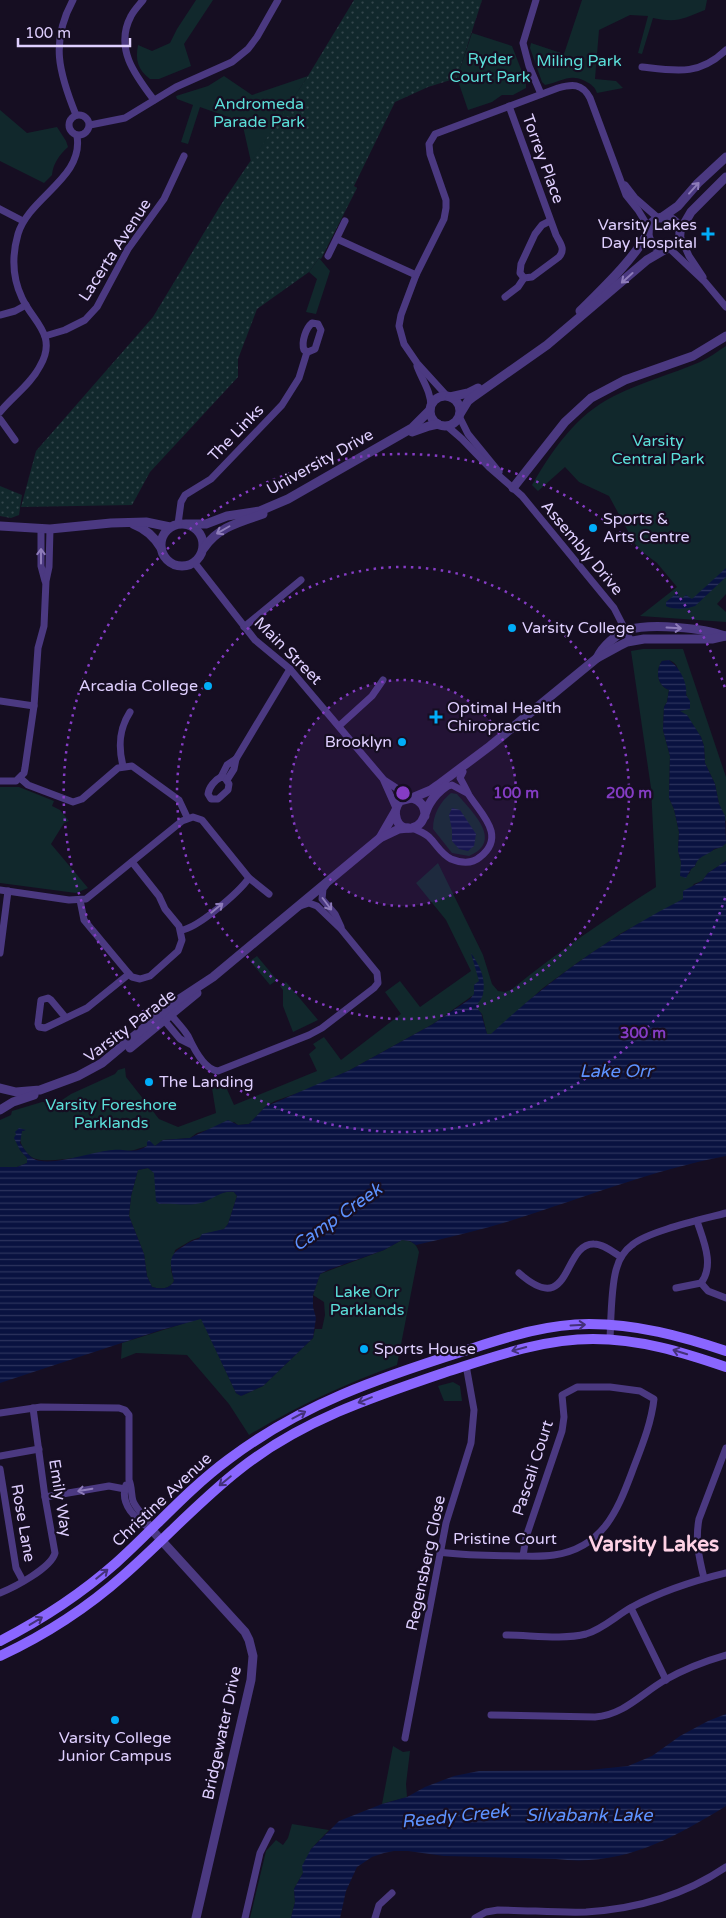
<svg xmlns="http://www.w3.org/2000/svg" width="726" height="1918" viewBox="0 0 726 1918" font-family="'Varela Round',sans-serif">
<defs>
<pattern id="grass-dots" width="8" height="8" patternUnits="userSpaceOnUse" patternTransform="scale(1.25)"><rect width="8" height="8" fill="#11282c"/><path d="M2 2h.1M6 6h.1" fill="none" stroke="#33464c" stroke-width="1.8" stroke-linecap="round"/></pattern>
<pattern id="water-rules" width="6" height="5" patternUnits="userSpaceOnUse" patternTransform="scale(1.25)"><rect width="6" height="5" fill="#091240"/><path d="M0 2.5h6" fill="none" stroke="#2c335d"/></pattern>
</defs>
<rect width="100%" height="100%" fill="#160e22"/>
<!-- grass -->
<g fill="url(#grass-dots)">
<polygon points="354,0 482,0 457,78 428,87 395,102 354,186 357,188 321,259 319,258 309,272 257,309 238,359 238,377 150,472 132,505 21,507 36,451 153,317 222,203 308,76"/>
<polygon points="0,486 22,495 19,515 11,518 0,516"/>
</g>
<!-- park -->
<g fill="#11282c">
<path d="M196 0H213L184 44 191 66 159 79H150C138 70 135 60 138 45L152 51 170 43 177 29Z"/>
<path d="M582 0H707L705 10C682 19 678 23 653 18L642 54 638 53 648 16 630 15 599 30 595 79 616 81 623 88 597 93C595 87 591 84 585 81 570 73 561 82 545 85L542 82 530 48 531 43 564 54Z"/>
<polygon points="472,33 512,46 526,82 526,88 513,95 502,95 492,102 468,110 457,78"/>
<polygon points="224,76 252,95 308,76 251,162 242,122 200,107 188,144 181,142 193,105 177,99 176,96 208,86"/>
<path d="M0 110 27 133 57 127 66 141 68 147C59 155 53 164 52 175L44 183 0 161Z"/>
<polygon points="319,258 330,271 316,314 306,312 317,279 309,272"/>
<path d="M726 346V594L717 604 726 612V622L640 616 677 587 657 563 641 551 635 544 609 496 579 482 565 467 538 491 532 485C553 449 576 415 614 396 642 382 672 374 700 362 709 358 718 351 726 346Z"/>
<path d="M643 649H683L726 777V822L719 804 715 784 705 763 704 746 701 737 687 716 681 713 680 711 690 708C690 705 678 667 676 665 674 662 671 661 669 660L662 661C655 670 657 686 669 690L667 702 664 707 663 730 670 756 669 798 674 809 679 832 678 851 681 862V871L689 874 691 869 695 866C699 851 716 852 726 843V861L708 873 702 881 694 884 684 899 620 934 577 963 543 988 491 1035 487 1034 482 1014 477 1009V1004L472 996 433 1024 350 1070 309 1089 275 1101 265 1107 249 1124 238 1125 234 1122 197 1133 190 1138 163 1140 155 1146C143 1144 134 1154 121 1150 104 1153 50 1164 36 1159 31 1158 27 1153 24 1149 20 1143 19 1138 22 1131H25L19 1128 16 1134 20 1150 27 1158V1163L17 1167H0V1120L11 1115 12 1111 42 1102H59L71 1094 115 1074 118 1070 125 1068 126 1077 159 1119 178 1127 216 1113 211 1082 222 1078 234 1105 317 1071 309 1054 316 1048 313 1044 324 1037 341 1060 401 1014 385 992 400 981 420 1007 471 971 446 920 416 883 438 863 483 955 492 984 498 991 505 992 511 990C557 952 606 919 656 887L651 788 631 651Z"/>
<polygon points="0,787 19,787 54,801 52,806 60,810 69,821 64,823 51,844 88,888 76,893 0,883"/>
<path d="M451 793 457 794C471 811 505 841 469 856L452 853 433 829C433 814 440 802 451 793Z"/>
<polygon points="257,956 277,980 270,985 250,961"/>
<polygon points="286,982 318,1020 293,1032 283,1006 283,990 280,986"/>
<path d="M148 1168 154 1172 159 1204 209 1199C216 1195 226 1190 234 1192L237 1196 228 1224 224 1229 192 1240 175 1250 171 1270 174 1281C169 1290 160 1289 152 1287L147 1276 144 1254 129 1216 131 1196 138 1170Z"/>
<path d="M402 1240C412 1241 416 1243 419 1252L397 1365C345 1384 297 1406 249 1435L229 1404 187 1355 136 1353 121 1359 122 1343 201 1318 236 1393 241 1396 263 1386 313 1338 315 1329H322L325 1315 324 1302 313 1295 320 1274 384 1250Z"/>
<polygon points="453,1382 460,1386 462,1401 444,1401 438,1386"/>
<polygon points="393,1746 403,1752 410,1751 406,1784 407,1797 382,1804"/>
<polygon points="292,1824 329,1830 311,1849 303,1873 294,1889 295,1902 291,1918 250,1918 266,1851 276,1840 283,1845 288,1838"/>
</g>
<!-- water -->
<g fill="url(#water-rules)" fill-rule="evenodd">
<path d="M726 568V577L695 606C687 609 673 610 666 606V602L677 593 681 599 686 595 692 599Z"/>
<path d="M669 660C679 667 688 682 686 695L690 701V709L680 711 687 715 701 737 704 746 705 763 715 784 719 804 725 816 726 843 722 847 714 849C708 856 698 855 695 866L691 869 686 878 680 876 681 862 678 851 679 832 674 809 669 798 670 756 663 730 664 707 667 702 669 690C657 686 655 670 662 661Z"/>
<polygon points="452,808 460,810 476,834 474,846 468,851 459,849 452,841 452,830 449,815"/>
<path d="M726 861V1156C653 1170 583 1198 513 1220 481 1230 449 1237 416 1245L410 1241 402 1240 384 1250 328 1270 320 1274 313 1295V1307L316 1318 313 1338 263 1386 241 1396 236 1393 201 1319 161 1330 0 1383V1167H17L27 1163V1158L20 1150 14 1138 16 1134 15 1132 19 1128 26 1130 22 1131 20 1143C24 1149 29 1157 36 1160 56 1166 93 1151 113 1150 126 1149 135 1154 147 1146V1142L149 1140 155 1146 163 1140 190 1138 228 1120 238 1125 249 1124 265 1107 350 1070 433 1024 470 999 474 994V985L479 981 471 953C480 966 486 978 483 994 482 1000 477 1002 477 1008L481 1013 487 1034H491C548 980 612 935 683 899V891L702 881 708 873ZM148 1168 154 1173 156 1201 159 1204C173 1203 191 1207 204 1202 214 1198 223 1190 234 1192L237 1196 228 1224 224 1229 202 1234 199 1239C193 1240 189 1242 184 1246 167 1255 170 1264 174 1281 169 1290 160 1289 152 1287L147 1276 144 1254 129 1216 131 1196 138 1170Z"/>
<path d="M726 1714V1806C672 1839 622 1867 556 1859L444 1856 408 1851H394L384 1853 372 1857 357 1867 346 1891 340 1918H291L295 1902 294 1889 303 1873 302 1866 311 1849 339 1821 382 1804 407 1797 425 1787 454 1776 479 1771 589 1770 628 1766 652 1756 680 1736 708 1721Z"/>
</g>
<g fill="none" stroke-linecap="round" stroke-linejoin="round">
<!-- minor -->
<g stroke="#4b3981" stroke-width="7">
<path d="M73 0C50 42 59 73 76 115"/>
<path d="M143 0C139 5 134 10 131 16 114 48 135 75 154 100"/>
<polyline points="536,0 523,43 529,66 541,94"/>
<path d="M642 67C676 71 699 76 726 50"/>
<path d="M509 106 556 235C560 243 566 249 559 257L532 277 524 278"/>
<circle cx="79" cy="125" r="10"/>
<polyline points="90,125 125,118 176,87 232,62 248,49 257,37 278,0"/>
<polyline points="625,185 635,198 658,218"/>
<polyline points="0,209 23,221"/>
<polyline points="680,236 689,256 703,277"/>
<polyline points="337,239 416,275"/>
<polyline points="669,248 705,282 726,307"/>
<polyline points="328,256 345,221"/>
<polyline points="524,278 520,273 521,264 535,234 542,225 550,221"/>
<polyline points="505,297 518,287 524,278"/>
<polyline points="0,315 15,311 26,305"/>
<path d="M312 323 318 324 321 330 315 349 308 352 304 350C301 342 306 328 312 323Z"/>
<polyline points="45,336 65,330 85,320 97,307 128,249 164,199 184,156"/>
<path d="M417 366C422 380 431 391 431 407"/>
<path d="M447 396 417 363 404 344 399 326 401 315 416 275 444 219 446 208V200L430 154 429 144 435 134 558 88C572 84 582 83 590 98L626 195 638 210 649 228"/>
<path d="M0 412C12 397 31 384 40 366 58 335 33 322 22 298 12 277 12 255 18 234 29 197 84 178 77 136"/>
<polyline points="459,416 468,434 499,472"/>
<polyline points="0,419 15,440"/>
<polyline points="447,426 462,439 489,467 522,496 614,608 631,641"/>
<polyline points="178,524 181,502 185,495 211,479 282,405 299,378 307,352"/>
<polyline points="41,530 41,566 45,581"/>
<polyline points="194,562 255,640 290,669 384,780 404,793 408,798"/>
<polyline points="244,627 301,580"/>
<polyline points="0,701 34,706"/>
<polyline points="339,726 372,696 383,680"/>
<path d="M123 766C118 746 119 729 130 712"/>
<polyline points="221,777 227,765 236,759 290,669"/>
<path d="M221 777 225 778 229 784 228 790 218 799H211L208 794C209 787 215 780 221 777Z"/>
<polyline points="20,778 28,785 73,802 82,799 118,768 132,766 179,800 187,817"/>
<polyline points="227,780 234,769 236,759"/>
<polyline points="0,781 16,781 24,773 25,768 34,706 38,648 44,626 46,581 49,567 50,529"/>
<polyline points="384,781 396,808"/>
<polyline points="445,787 452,785 467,793"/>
<path d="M413 828C418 831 425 833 429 837 437 845 441 854 451 859 461 863 472 864 480 857 507 836 481 814 469 795 466 789 463 783 460 778L463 772"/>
<polyline points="326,885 323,889 322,899 335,914 341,927"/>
<polyline points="0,890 69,900 86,899 182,821 193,817 202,820 249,878 269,894"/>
<polyline points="80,900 84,920 129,974 132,977 140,979 150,976 178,951 182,940 179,926 165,909 159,896 132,862"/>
<path d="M181 930C197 929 239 892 249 878"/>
<polyline points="0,953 8,891"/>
<path d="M167 1015H171C176 1021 184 1029 188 1036 193 1047 204 1070 218 1071L309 1035 322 1028 374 988 378 983 377 973 341 929 317 906 309 903 300 906"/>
<polyline points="165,1017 164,1020 180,1039 190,1044"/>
<polyline points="66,1018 51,1000 48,998 41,1000 38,1024 39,1027 45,1028 87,1008 129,974"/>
<path d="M697 1221C703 1240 715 1265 701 1283"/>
<path d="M519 1273C572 1320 562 1243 594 1244 603 1244 613 1252 621 1257"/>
<polyline points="701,1283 708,1291 726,1298"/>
<polyline points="676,1288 701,1283"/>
<path d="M610 1339C611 1320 611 1283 617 1267 619 1259 625 1250 632 1245 648 1231 704 1219 726 1213"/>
<path d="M0 1413 41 1407 119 1408 125 1410 129 1415V1480C132 1487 131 1494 133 1501 137 1511 147 1517 151 1529"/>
<polyline points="0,1456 39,1449"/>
<polyline points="0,1469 16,1568 23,1581"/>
<path d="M126 1485C119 1504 136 1520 151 1529"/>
<polyline points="45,1497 109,1486 125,1489"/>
<path d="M440 1552C465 1556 490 1555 516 1556 528 1556 541 1557 554 1555 602 1548 617 1512 632 1472 641 1448 651 1425 654 1399L640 1391 610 1387H577L562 1395 564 1417 562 1431 526 1537 523 1556"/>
<path d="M704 1578C699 1558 695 1540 699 1519L726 1448"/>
<path d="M0 1593C15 1587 51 1568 55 1553L45 1497 33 1408"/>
<polyline points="631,1608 666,1680"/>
<path d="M506 1635C530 1635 563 1640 586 1634 603 1629 617 1615 632 1607 662 1591 693 1581 726 1573"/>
<path d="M491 1715 595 1717C624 1715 642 1693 665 1680 684 1669 705 1661 726 1655"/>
<polyline points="405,1738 446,1523 471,1443 474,1410 466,1365"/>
<polyline points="245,1918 260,1853 271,1831"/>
<polyline points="375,1918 379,1905 392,1893"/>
<path d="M475 1918 486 1912 498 1910C527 1910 557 1913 586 1912 635 1909 685 1895 726 1867"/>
</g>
<!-- tertiary -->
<g stroke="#4b3981" stroke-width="9">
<circle cx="664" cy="233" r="16"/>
<polyline points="661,218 678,206 698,183 726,157"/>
<polyline points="680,231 691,212 726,177"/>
<path d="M580 311C600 291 636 257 648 232"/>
<circle cx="445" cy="411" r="15"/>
<polyline points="450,397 468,393 478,388"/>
<polyline points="460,414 468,401 473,397 547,345 647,260 666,249"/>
<polyline points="412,432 429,426 438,424"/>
<polyline points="513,488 565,422 591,398 625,380 693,356 726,336"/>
<circle cx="182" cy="545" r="21"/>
<path d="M133 524C146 529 154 536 161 548"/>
<polyline points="186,524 206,524 227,516 260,511 288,499 412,428 430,410"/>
<polyline points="0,526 50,529 111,523 146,522 170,527"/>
<path d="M204 548C218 527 240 522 263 514"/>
<path d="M597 658C603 646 615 635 628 630 650 623 704 628 725 636"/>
<polyline points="412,798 431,790 438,785 490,746 597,658 619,646 627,642 644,639 712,639 726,636"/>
<path d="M425 816C425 806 421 801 412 798L400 801C391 812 396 831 412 828 425 825 424 812 430 803 434 796 439 791 446 786"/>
<polyline points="380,838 395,812"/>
<polyline points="130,1048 197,993"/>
<polyline points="0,1088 16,1092 40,1090 78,1076 102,1063 175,1002 213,977 380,838 399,829 408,828"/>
<polyline points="0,1110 13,1102 34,1095"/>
<polyline points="151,1529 245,1632 249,1640 253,1656 251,1680 196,1918"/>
</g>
<!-- secondary -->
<g stroke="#8a66ff" stroke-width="10">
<path d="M0 1641C41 1620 82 1593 116 1563 154 1529 187 1490 229 1459 302 1404 379 1378 464 1351 505 1338 545 1324 589 1324 637 1324 681 1336 726 1351"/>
<path d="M0 1656C45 1635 88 1607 124 1575 164 1540 199 1501 240 1469 302 1420 375 1396 449 1371 496 1356 543 1339 593 1339 640 1339 682 1352 726 1367"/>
</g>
</g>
<!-- one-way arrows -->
<defs><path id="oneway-shaft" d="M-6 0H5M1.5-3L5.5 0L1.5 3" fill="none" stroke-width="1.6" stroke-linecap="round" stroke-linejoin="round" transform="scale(1.25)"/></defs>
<g stroke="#8e7cba">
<use href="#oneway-shaft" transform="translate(694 188) rotate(-48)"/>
<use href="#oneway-shaft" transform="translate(627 278) rotate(138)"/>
<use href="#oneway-shaft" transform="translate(223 530) rotate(150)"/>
<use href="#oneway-shaft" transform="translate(41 556) rotate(-90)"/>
<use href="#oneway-shaft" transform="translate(674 628) rotate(3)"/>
<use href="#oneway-shaft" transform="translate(327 904) rotate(53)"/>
<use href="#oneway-shaft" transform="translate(217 908) rotate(-39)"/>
<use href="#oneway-shaft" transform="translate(85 1490) rotate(170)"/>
</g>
<g stroke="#44317a">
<use href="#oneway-shaft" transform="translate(578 1325) rotate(-3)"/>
<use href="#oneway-shaft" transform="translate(519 1349) rotate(165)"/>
<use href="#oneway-shaft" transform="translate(680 1352) rotate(-163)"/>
<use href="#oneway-shaft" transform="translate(365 1400) rotate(158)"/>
<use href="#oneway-shaft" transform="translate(299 1415) rotate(-28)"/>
<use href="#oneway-shaft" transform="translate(225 1481) rotate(141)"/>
<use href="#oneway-shaft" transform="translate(102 1574) rotate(-39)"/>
<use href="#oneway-shaft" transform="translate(36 1621) rotate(-31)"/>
</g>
<!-- distance rings -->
<circle cx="403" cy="793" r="113" fill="#853cc5" fill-opacity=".12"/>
<g fill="none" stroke="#853cc5" stroke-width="2.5" stroke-dasharray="2.5 5">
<circle cx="403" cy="793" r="113"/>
<circle cx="403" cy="793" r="226"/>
<path d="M725 898A339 339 0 1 1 725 688"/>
</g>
<!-- markers -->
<g fill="#01adf9" stroke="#160e22" stroke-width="2">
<path d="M705.5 226.5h5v5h5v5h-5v5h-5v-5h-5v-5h5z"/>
<circle cx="593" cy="528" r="5"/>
<circle cx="512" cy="628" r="5"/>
<circle cx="208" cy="686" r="5"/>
<path d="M433.5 709.5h5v5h5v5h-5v5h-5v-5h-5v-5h5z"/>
<circle cx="402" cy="742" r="5"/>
<circle cx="149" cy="1082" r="5"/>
<circle cx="364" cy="1349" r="5"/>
<circle cx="115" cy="1720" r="5"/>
</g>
<g text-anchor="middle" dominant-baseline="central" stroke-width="4.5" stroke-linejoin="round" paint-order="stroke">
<!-- park labels -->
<g font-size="16" fill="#5bdfd9" stroke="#160e22">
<text x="490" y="59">Ryder<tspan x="490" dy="18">Court Park</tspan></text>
<text x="579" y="61">Miling Park</text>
<text x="259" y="104">Andromeda<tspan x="259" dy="18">Parade Park</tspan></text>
<text x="658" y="441">Varsity<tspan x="658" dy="18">Central Park</tspan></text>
<text x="111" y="1105">Varsity Foreshore<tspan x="111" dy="18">Parklands</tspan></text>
<text x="367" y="1292">Lake Orr<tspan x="367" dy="18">Parklands</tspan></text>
</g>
<!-- street labels -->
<g font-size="16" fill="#dfcfff" stroke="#160e22">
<text transform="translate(543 159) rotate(70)">Torrey Place</text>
<text transform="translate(115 250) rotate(-57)">Lacerta Avenue</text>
<text transform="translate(236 433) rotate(-46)">The Links</text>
<text transform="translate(320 462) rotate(-29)">University Drive</text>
<text transform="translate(582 548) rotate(50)">Assembly Drive</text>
<text transform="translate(288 651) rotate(45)">Main Street</text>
<text transform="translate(130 1026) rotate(-37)">Varsity Parade</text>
<text transform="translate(533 1468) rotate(-72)">Pascali Court</text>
<text transform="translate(60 1498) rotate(81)">Emily Way</text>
<text transform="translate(162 1500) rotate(-43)">Christine Avenue</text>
<text transform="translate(23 1523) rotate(80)">Rose Lane</text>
<text x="505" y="1539">Pristine Court</text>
<text transform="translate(426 1563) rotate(-78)">Regensberg Close</text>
<text transform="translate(222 1733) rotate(-78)">Bridgewater Drive</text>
</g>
<!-- poi labels -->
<g font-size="16" fill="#dfcfff" stroke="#160e22" text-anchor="start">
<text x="697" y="225" text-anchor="end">Varsity Lakes<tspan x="697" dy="18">Day Hospital</tspan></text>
<text x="603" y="519">Sports &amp;<tspan x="603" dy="18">Arts Centre</tspan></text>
<text x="522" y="628">Varsity College</text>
<text x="198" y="686" text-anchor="end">Arcadia College</text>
<text x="447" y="708">Optimal Health<tspan x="447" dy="18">Chiropractic</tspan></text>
<text x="392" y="742" text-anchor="end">Brooklyn</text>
<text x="159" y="1082">The Landing</text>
<text x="374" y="1349">Sports House</text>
<text x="115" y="1738" text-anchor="middle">Varsity College<tspan x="115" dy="18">Junior Campus</tspan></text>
</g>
<!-- water labels -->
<g font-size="18" font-style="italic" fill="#5d92ff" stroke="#160e22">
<text x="616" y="1071">Lake Orr</text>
<text transform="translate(337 1217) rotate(-35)">Camp Creek</text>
<text x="589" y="1815">Silvabank Lake</text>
<text transform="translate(455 1816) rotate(-6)">Reedy Creek</text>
</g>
<!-- district labels -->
<g font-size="21" font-weight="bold" fill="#ffd1e5" stroke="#160e22">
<text x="654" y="1544">Varsity Lakes</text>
</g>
</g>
<circle cx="403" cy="793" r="8" fill="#853cc5" stroke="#160e22" stroke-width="2.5"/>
<g font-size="15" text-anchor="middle" font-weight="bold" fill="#853cc5" stroke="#160e22" stroke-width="4.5" stroke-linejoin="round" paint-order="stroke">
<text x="516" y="798">100 m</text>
<text x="629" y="798">200 m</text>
<text x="643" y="1038">300 m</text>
</g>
<!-- scale -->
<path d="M18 38v8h112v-8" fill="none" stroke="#dfcfff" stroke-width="2.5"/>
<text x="25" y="38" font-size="15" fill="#dfcfff" stroke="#160e22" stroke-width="4" paint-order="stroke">100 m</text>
</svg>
